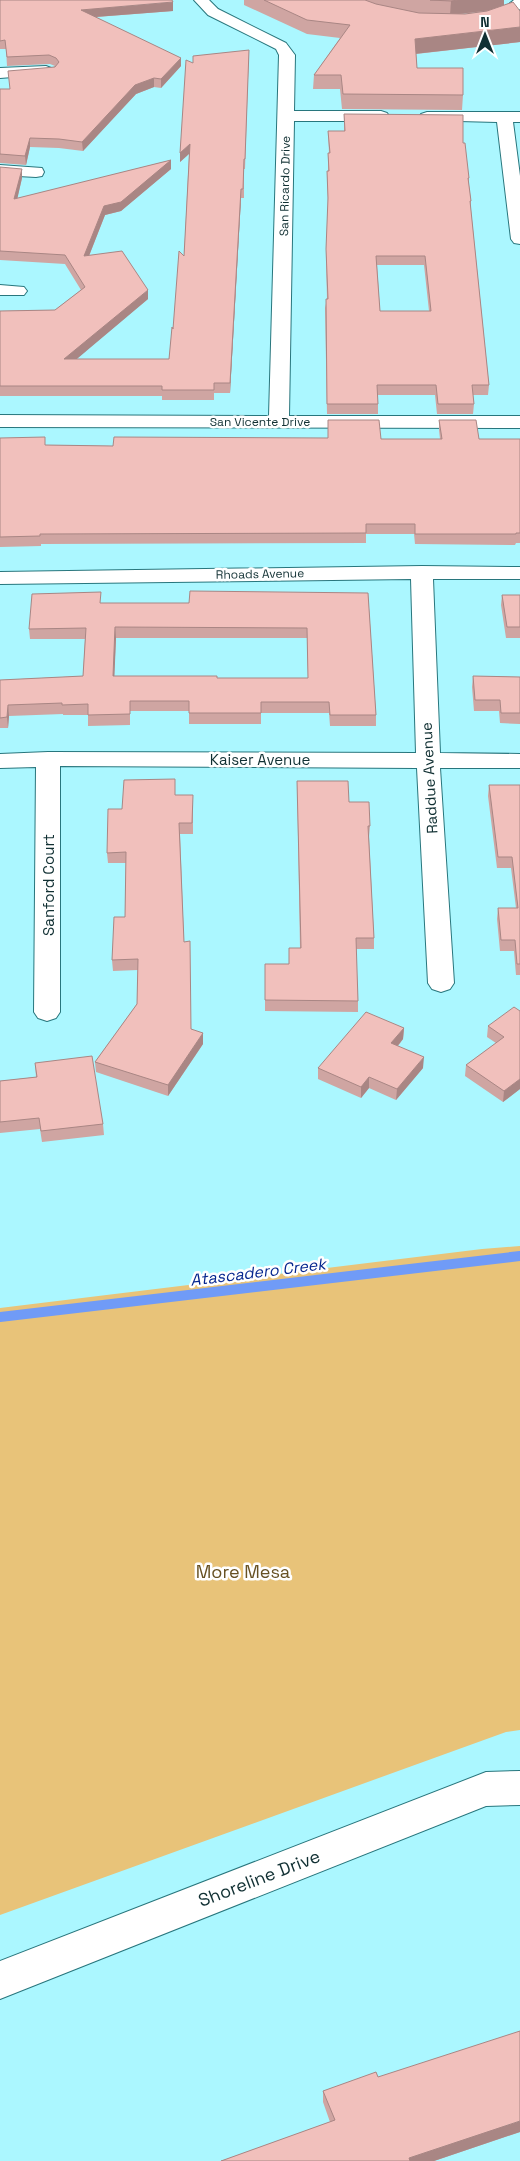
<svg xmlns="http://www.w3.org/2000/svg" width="520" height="2161" viewBox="0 0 520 2161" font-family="'Space Grotesk',sans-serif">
<rect width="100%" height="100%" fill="#abf7ff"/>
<!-- green -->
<polygon fill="#e8c379" points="520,1246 520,1730 506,1732 0,1915 0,1308 482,1249"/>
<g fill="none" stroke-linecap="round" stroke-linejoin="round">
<!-- stream -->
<polyline stroke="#709bf7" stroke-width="10" points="0,1317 520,1256"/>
<!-- minor casing -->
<g stroke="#28767d" stroke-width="2">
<g id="minor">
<polygon points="194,0 209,0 218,9 286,43 295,55 294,111 381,111 387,113 389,116 387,119 381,121 294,121 289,416 520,416 520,428 0,427 0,415 269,416 279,55 276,49 208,15"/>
<polygon points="514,0 520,0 520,9 514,14 480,22 475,21 473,18 475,15 504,8"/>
<polygon points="46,66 51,68 54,71 51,74 0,78 0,68"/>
<polygon points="427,112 520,112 520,122 513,122 520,176 520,244 514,243 511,239 497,122 421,120 419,117 421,114"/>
<polygon points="0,165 42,168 44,172 42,176 36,177 0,175"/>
<polygon points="0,285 24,287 27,291 24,295 0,295"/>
<polygon points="422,566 520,567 520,579 433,579 440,753 520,754 520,768 440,768 454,983 450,989 441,992 432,989 428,983 417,768 60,766 60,1012 56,1018 47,1021 38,1018 34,1012 36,767 0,768 0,754 48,752 416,753 411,579 0,584 0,572"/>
<polygon points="520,1771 520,1805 486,1806 0,1999 0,1961 486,1772"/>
</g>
</g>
<!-- minor -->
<use href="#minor" fill="#fff" fill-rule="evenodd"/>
</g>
<!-- wall -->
<g fill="#cfa5a2" fill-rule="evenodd">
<polygon points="0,0 173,11 96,17 181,66 161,88 154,87 136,94 83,151 59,148 30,147 26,165 0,163 0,89 10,89 55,66 50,64 7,66 6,49 0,49"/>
<path d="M244 0H365L380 5 365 0H504V5L520 42 416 54 417 68 463 95 462 110 342 109 340 89H313L314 75 340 38 307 34 244 5ZM488 11 465 14H461Z"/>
<polygon points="249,50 245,169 244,169 244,198 241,198 230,393 214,393 214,400 162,400 162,396 0,396 0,311 55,310 81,290 65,264 0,260 0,167 22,178 17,199 171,160 171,169 121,211 105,215 89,256 148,299 76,359 169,359 184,256 189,154 180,162 180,153 193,63"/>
<path d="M344 114 463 143 469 178V185L471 201V210L489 385 488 395H473L474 404 473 414H437L435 395H378V414H327L325 308 327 299 326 258 328 205 327 171H328V153H329L328 131H344ZM377 265H424L429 311H380Z"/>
<polygon points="328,420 381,439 440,439 439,430 439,420 479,439 520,439 520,543 516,543 515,545 415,544 414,534 366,534 366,543 41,544 41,546 0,547 0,438 46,445 113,446 328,438"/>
<path d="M368 593 376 715V726H330L329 713H261V724H189V711H130V725L88 726V715H63V714L9 716 8 728H0V680L83 676 85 639H30L29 629 101 603H189ZM116 638H307L308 678H217L114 676Z"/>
<polygon points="502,595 520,595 520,638 506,638 501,605"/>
<polygon points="473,676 520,677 520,724 500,723 499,711 474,711 472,687"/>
<polygon points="297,781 349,802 370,826 369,837 374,938 374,949 356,949 358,1001 358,1012 265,1011 265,964 289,964 300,948"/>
<polygon points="489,785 520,785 520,975 516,975 514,951 500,951 497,919 498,908 516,908 511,868 497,868 488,796"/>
<polygon points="175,795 193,806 193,834 180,834 184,942 191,1030 203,1044 168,1096 96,1072 95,1062 137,1004 138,970 113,971 112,960 125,917 126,863 108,863 107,853 122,809"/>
<polygon points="520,1011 520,1089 503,1102 465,1076 466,1065 496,1043 487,1037 488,1026"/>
<polygon points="404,1028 403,1039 398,1046 423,1068 396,1100 369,1088 361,1098 318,1079 318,1068"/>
<polygon points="35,1063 103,1124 104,1135 42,1142 40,1129 0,1133 0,1081 36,1077"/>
<polygon points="378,2077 520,2132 434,2161 221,2161 330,2122 323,2102 323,2091"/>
</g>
<!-- shaded-wall -->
<g fill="#a98684">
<polygon points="458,0 504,0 504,5 492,10 450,15 451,1"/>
<polygon points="173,2 173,11 82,18 81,10"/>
<polygon points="520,27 520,42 414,54 415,39"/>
<polygon points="181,58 181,66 161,88 161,79"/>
<polygon points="154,78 154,87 136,94 83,151 82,142 135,85"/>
<polygon points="30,138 30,147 26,165 25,156"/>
<polygon points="190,144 190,153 180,162 180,153"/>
<polygon points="171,160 171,169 121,211 105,215 85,266 84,256 104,206"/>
<polygon points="22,169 22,178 15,209 14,199"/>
<polygon points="241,189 241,198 230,393 230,383"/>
<polygon points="148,290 148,299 65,369 64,359"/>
<polygon points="115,627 116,638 114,686 113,676"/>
<polygon points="8,705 9,716 8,728 7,717"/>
<polygon points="404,1028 403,1039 391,1054 391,1043"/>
<polygon points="203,1033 203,1044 168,1096 168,1085"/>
<polygon points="424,1057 423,1068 396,1100 397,1089"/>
<polygon points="369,1077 369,1088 361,1098 361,1087"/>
<polygon points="520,1079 520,1089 503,1102 504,1091"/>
<polygon points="520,2121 520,2132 434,2161 409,2161 409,2158"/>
</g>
<!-- building -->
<g fill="#f1c0bc" stroke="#a98684" fill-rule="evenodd">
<polygon points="0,0 172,0 173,2 81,10 181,58 161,79 154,78 135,85 82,142 59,139 30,138 25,156 0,154 0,89 10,89 8,71 55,67 59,62 56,58 49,55 7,57 5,40 0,41"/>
<polygon points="264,0 365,0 376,4 419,13 465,14 487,11 513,2 520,11 520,27 415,39 417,68 463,68 463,95 343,94 341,75 314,75 350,25 307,20"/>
<polygon points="430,0 458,0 451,1"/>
<polygon points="249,50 245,159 244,159 243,189 241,189 230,383 214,383 214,390 162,390 162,386 0,386 0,311 55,310 85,287 65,255 0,251 0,167 22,169 14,199 171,160 121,202 104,206 84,256 122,251 148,290 64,359 169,359 172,327 173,329 179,251 184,256 190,144 180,153 186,60 193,63 193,56"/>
<path d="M344 114 463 115V143H465L469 178H468L471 201H470L489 385H472L474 404H438L436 385H377L378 404H327L326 299H328L326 249 328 198 327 171H329L328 153H330L328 131H345ZM376 256H425L431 311H380Z"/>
<polygon points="328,420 379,420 381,439 442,439 439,420 476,420 479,439 520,439 520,533 516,533 516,534 415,534 415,524 366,524 366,533 40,534 40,536 0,537 0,438 45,437 45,445 113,446 114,437 328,438"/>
<path d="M190 591 368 593 376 715H330L329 702H261V713H189V701H130V714L88 715V704L62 705V703L8 705 7 717 0 718V680L83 676 86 628 29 629 32 594 101 592 100 603H189ZM115 627 307 628 308 678H217V676H113Z"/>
<polygon points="502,595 520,595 520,627 507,627"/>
<polygon points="473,676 520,677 520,713 501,713 500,700 475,700"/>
<polygon points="175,779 175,795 193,795 192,823 179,823 184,942 190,941 191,1029 203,1033 168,1085 95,1062 137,1004 138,959 112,960 114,917 125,917 126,852 107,853 108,809 122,809 124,780"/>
<polygon points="297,781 348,781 349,802 369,802 370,826 368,826 374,938 356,938 358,1001 265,1000 265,964 289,964 289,948 301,948"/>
<polygon points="489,785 520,785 520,964 517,964 515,940 501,940 498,908 518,908 512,857 498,857"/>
<polygon points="514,1007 520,1011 520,1079 504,1091 466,1065 504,1037 488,1026"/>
<polygon points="366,1012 404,1028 391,1043 424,1057 397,1089 369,1077 361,1087 318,1068"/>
<polygon points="92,1056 103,1124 41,1131 39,1118 0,1122 0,1081 37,1077 35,1063"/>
<polygon points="520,2031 520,2121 409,2158 410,2161 221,2161 335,2120 323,2091 376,2072 378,2077"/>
</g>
<g text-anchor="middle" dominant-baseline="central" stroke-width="5" stroke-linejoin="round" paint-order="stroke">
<!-- far-street labels -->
<g font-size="12" fill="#113033" stroke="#fff">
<text transform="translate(285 186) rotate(-89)">San Ricardo Drive</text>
<text x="260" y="422">San Vicente Drive</text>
<text transform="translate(260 574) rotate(-1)">Rhoads Avenue</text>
</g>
<!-- street labels -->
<g font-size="15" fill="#113033" stroke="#fff">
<text x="260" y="759">Kaiser Avenue</text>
<text transform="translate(429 778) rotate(-93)">Raddue Avenue</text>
<text transform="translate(48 885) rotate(-90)">Sanford Court</text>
</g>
<!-- water labels -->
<g font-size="16" font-style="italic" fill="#05268e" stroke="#fff">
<text transform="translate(258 1272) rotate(-7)">Atascadero Creek</text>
</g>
<!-- near-park labels -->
<g font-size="18" fill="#675123" stroke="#fff">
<text x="243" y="1571">More Mesa</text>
</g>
<!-- near-street labels -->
<g font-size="18" fill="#113033" stroke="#fff">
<text transform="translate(259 1878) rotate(-21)">Shoreline Drive</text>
</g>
</g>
<!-- north arrow -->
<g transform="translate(485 35)" stroke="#ffffff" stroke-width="4" paint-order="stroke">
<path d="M0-4L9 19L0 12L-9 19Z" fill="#113033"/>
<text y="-8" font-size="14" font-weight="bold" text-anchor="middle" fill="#113033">N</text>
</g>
</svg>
